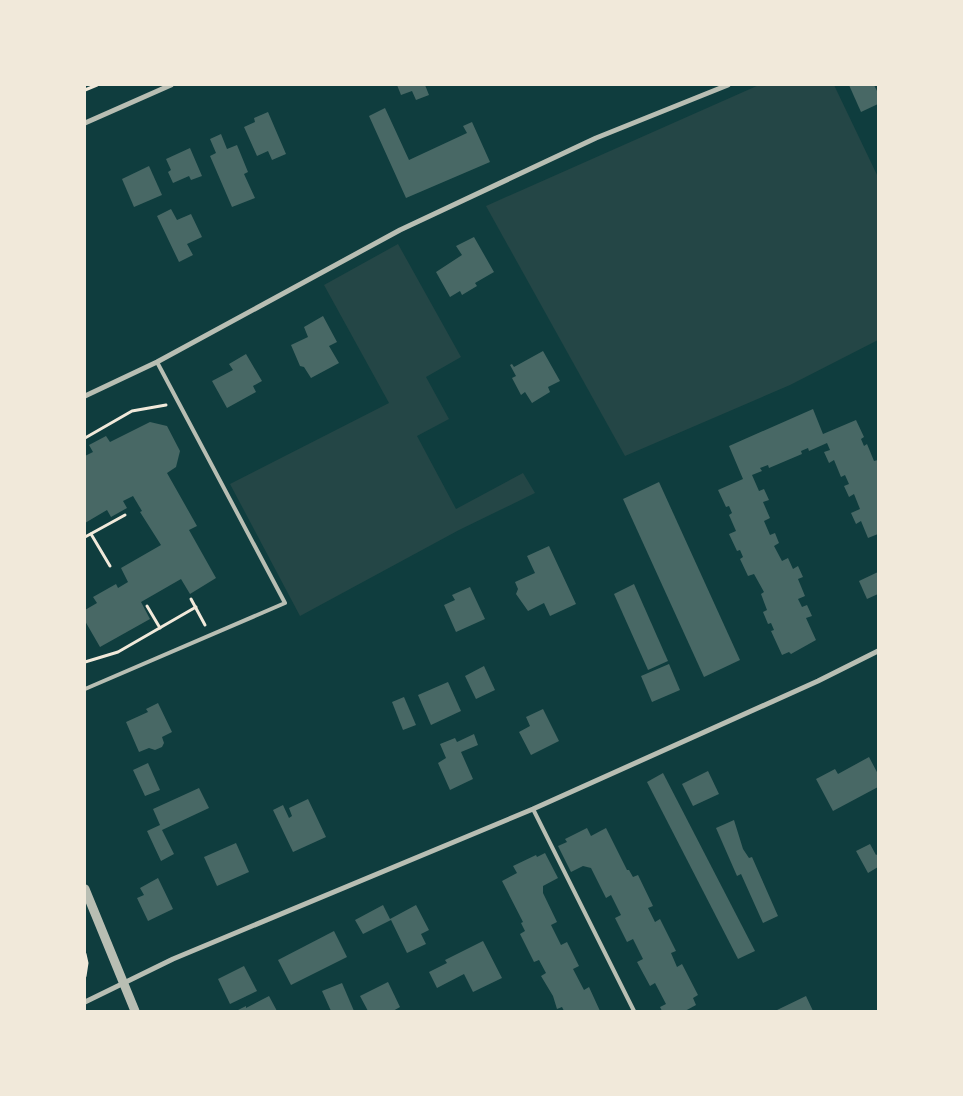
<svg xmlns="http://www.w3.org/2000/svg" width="963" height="1096" viewBox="0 0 963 1096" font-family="'Asap Condensed',sans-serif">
<rect width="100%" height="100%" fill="#0f3d3e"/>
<!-- green -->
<g fill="#244646">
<polygon points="759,85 834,85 878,177 878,340 790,385 625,456 486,206"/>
<polygon points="398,244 461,357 426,377 449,419 417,436 456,509 523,473 535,493 459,530 300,616 230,484 389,403 324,285"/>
</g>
<!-- building -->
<g fill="#486865">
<polygon points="397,85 425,85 429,95 416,100 412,91 401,95"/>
<polygon points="849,85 874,85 878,93 878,104 861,112"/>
<polygon points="385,108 409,160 467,133 463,126 472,122 490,162 406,198 369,116"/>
<polygon points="268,112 286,154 272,160 268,151 257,156 244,127 255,122 254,118"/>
<polygon points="221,134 227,149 237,145 248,172 244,174 255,198 232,207 210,156 216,153 210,139"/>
<polygon points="190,148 202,176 191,180 189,176 173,183 168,172 171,170 166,159"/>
<polygon points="149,166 162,195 134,207 122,179"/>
<polygon points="171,209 177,220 191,214 202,237 187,244 193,255 179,262 157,216"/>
<polygon points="474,237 494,272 475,283 477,286 462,295 460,291 450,297 436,272 462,255 456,246"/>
<polygon points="323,316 337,342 329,346 339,363 311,378 304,367 300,366 291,345 308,337 304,327"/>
<polygon points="543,351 560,381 548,387 550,392 532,403 525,392 521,395 512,378 516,376 510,365 512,364 514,367"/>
<polygon points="246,354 262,381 253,386 256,392 227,408 212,381 233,370 229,364"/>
<polygon points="813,409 823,434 856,420 864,437 861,439 864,446 867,444 874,461 878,460 878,534 868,538 861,521 856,524 851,513 860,509 854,494 849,497 844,486 849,484 845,475 841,477 834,460 829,463 824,452 830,450 827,443 809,451 808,448 801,451 802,454 769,468 768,465 760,468 762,471 752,475 759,491 764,489 769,500 763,502 770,518 764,521 770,535 775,533 779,543 774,546 782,561 788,558 793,569 798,566 803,577 798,579 805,596 798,599 802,607 807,605 812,616 806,618 816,640 791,654 789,652 782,655 771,631 774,630 771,623 768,624 763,612 767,610 761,594 764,592 754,574 748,576 740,559 743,557 740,550 737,551 729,534 736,531 729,515 732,513 729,506 726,507 718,490 743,479 729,446"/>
<polygon points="150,422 167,426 180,451 176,467 167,473 197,526 189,530 216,578 190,594 181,579 141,602 150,619 100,647 85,621 85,610 97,603 93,597 116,584 118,588 128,582 121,568 161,545 140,512 142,511 133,496 123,501 127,508 111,517 107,510 85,523 85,456 93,452 89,445 106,436 110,442"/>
<polygon points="659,482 740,660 704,677 623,499"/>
<polygon points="549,546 576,604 550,616 544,603 528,611 516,594 518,589 515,582 535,573 527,556"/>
<polygon points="878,572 878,594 867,599 859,581"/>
<polygon points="634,584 668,661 648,670 614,594"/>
<polygon points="470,587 485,619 456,632 444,605 455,600 452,595"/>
<polygon points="669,664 680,690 652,702 641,676"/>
<polygon points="484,666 495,690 476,699 465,676"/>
<polygon points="448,682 461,711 431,725 418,695"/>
<polygon points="404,697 416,725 403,730 392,702"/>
<polygon points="158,703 172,732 162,737 164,743 162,747 155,750 149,748 139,752 126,722 148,712 146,709"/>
<polygon points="543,709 559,741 531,755 519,732 530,726 526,717"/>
<polygon points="474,734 478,745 461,752 473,779 450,790 438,763 446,758 440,744 455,738 457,742"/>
<polygon points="869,757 878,774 878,787 833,811 816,779 835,769 838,774"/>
<polygon points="148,763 160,790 145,796 133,770"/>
<polygon points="708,771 719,794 693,806 682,784"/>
<polygon points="663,773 755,951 738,959 647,782"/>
<polygon points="199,788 209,808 162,830 174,854 161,861 147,831 160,825 153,809"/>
<polygon points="308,799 326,837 293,852 273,810 283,805 289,818 292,816 289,808"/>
<polygon points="734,820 743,849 749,858 752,857 778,916 763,923 741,874 737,876 716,828"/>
<polygon points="587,828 591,836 606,828 627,870 629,870 633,877 638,875 653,906 648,908 655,922 660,919 676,951 671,953 677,967 682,964 698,995 693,998 696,1005 685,1011 662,1011 660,1007 666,1004 655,983 650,986 637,962 643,959 633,939 627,942 615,918 621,915 611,895 606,898 591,868 583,866 571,872 558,846 567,842 565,839"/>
<polygon points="236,843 249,872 217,886 204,857"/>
<polygon points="870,844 876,855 878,854 878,867 868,873 856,851"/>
<polygon points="545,853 558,878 543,886 543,893 557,922 551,925 561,945 567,942 579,966 573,969 584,990 589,987 600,1011 564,1011 562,1007 557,1009 553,996 541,976 546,973 539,960 534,962 520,934 525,931 521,923 523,922 502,881 517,873 513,866 536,855 537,857"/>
<polygon points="158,878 173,909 148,921 137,898 144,895 140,888"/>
<polygon points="383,905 390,919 416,905 429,930 421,934 426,944 407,953 391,920 363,934 355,920"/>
<polygon points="334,931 347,957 291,985 278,960"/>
<polygon points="483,941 502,978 473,992 464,974 437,988 429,972 447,963 445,960"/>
<polygon points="244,966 257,991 230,1004 218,979"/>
<polygon points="388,982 400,1007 393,1011 368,1011 360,996"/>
<polygon points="342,983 354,1011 331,1011 322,991"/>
<polygon points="269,996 277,1011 236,1011 246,1006 246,1008"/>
<polygon points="806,996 813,1011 775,1011"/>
</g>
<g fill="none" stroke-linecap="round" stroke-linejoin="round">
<!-- path -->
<g stroke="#f1e9da" stroke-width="3">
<polyline points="85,90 97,85"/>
<polyline points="85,438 132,411 166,405"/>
<polyline points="91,534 110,566"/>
<polyline points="85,537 125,515"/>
<polyline points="191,599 205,625"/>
<polyline points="147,606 160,628"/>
<polyline points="85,662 118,652 196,607"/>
<polyline points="85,954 87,963 85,976"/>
</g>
<!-- service -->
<g stroke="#b8beb3" stroke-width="4">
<polyline points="85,689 285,603 157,362"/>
<polyline points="533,809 634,1011"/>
</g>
<!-- minor -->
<g stroke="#b8beb3" stroke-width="5">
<polyline points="85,123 171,85"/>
<polyline points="85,396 157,362 400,230 596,138 728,85"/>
<polyline points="85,1002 173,959 533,809 818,681 878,651"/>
</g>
<!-- tertiary -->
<polyline stroke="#b8beb3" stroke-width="9" points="85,889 135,1011"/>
</g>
<!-- border -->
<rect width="963" height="1096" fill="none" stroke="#f1e9da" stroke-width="172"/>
</svg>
